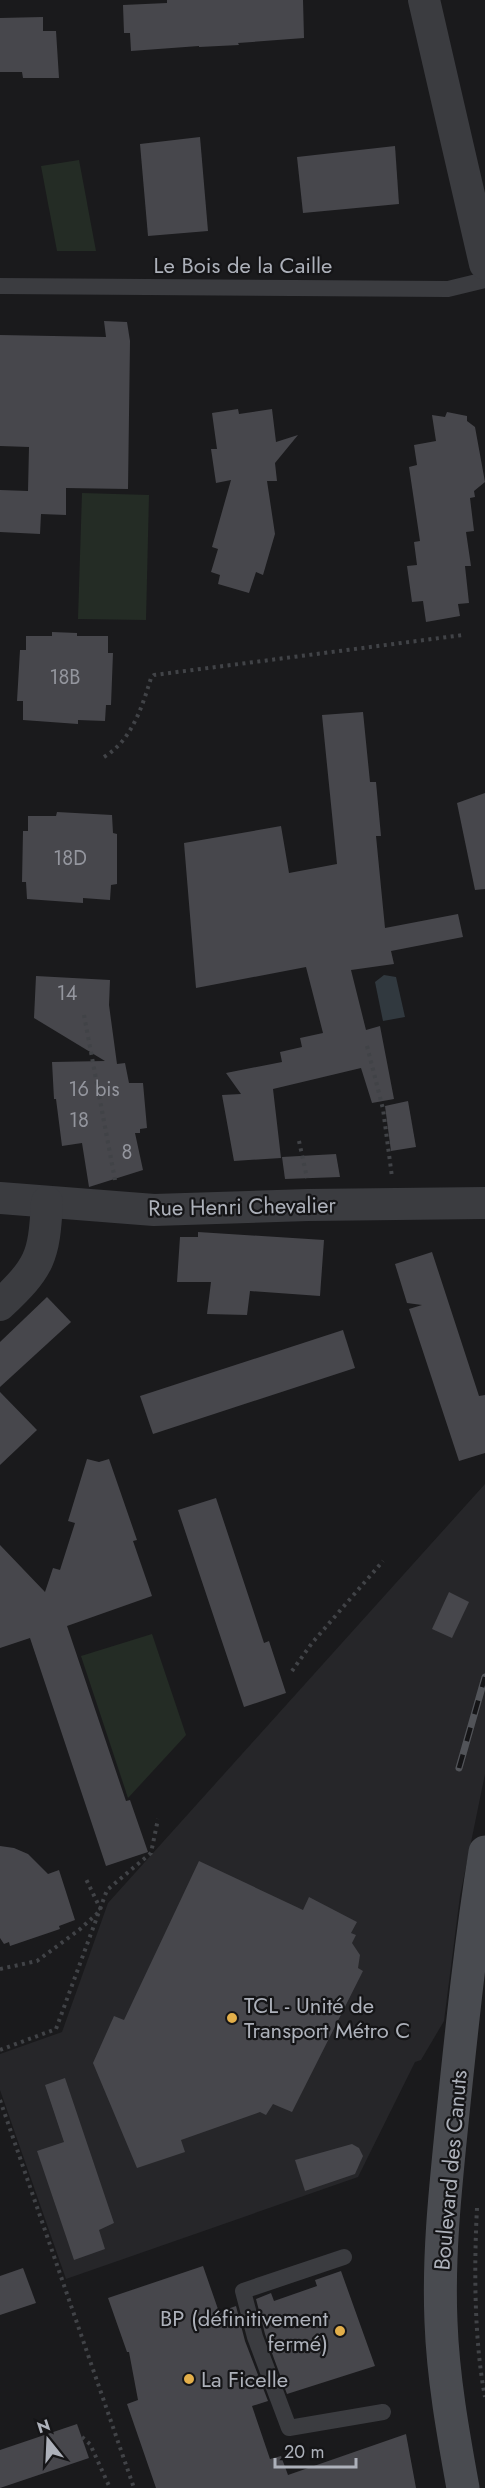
<svg xmlns="http://www.w3.org/2000/svg" width="485" height="2488" viewBox="0 0 485 2488" font-family="Jost,sans-serif">
<rect width="100%" height="100%" fill="#1a1a1c"/>
<!-- built -->
<polygon fill="#262629" points="485,1484 485,1774 460,1896 444,2021 421,2060 415,2062 358,2177 66,2279 0,2090 0,2054 62,2032 108,1903"/>
<!-- green -->
<g fill="#242c25">
<polygon points="79,160 96,251 57,251 41,166"/>
<polygon points="82,493 149,495 146,620 78,619"/>
<polygon points="152,1634 186,1735 128,1798 81,1656"/>
</g>
<!-- water -->
<polygon fill="#31393f" points="384,975 396,977 405,1017 383,1021 375,982"/>
<!-- building -->
<g fill="#47474c">
<polygon points="167,0 303,0 304,38 238,43 239,45 199,47 199,46 131,51 130,33 124,33 123,5 167,3"/>
<polygon points="43,17 43,31 56,31 59,78 23,78 22,72 0,72 0,18"/>
<polygon points="200,137 208,231 148,236 140,144"/>
<polygon points="395,146 399,204 303,213 297,157"/>
<polygon points="104,321 127,322 130,341 128,489 66,488 66,515 41,514 40,534 0,532 0,490 28,491 29,447 0,446 0,335 106,337"/>
<polygon points="238,409 239,414 272,409 276,442 298,435 275,463 277,481 267,481 275,534 263,575 256,572 249,593 218,584 220,575 211,572 218,549 212,547 231,480 216,483 211,449 217,449 212,413"/>
<polygon points="447,412 467,416 467,421 475,427 485,482 474,491 475,497 470,498 474,531 466,532 471,566 465,566 469,603 458,604 460,616 426,622 423,601 412,602 407,566 417,565 414,542 420,541 409,467 417,465 414,445 436,441 432,415 445,417"/>
<polygon points="52,632 77,633 77,636 108,636 108,653 113,653 111,705 106,705 105,721 78,720 78,724 23,720 23,701 17,701 20,650 26,650 26,636 52,636"/>
<polygon points="363,712 370,782 376,782 381,836 376,836 385,928 458,914 463,937 391,951 394,964 351,970 366,1030 380,1026 394,1099 372,1103 361,1068 273,1089 281,1158 234,1161 222,1095 241,1094 226,1073 282,1062 280,1052 302,1047 300,1038 323,1033 306,967 196,988 184,843 281,826 289,873 337,864 322,715"/>
<polygon points="485,793 485,889 475,890 457,803"/>
<polygon points="57,812 112,815 113,833 117,834 117,884 111,885 110,900 83,898 83,903 27,899 26,882 22,882 23,831 28,831 28,816 56,816"/>
<polygon points="36,976 110,980 109,1005 117,1064 125,1063 129,1083 143,1083 147,1128 140,1129 140,1133 135,1133 143,1170 89,1187 82,1143 62,1146 56,1099 54,1099 52,1062 105,1061 34,1018"/>
<polygon points="408,1101 416,1147 391,1151 385,1106"/>
<polygon points="336,1154 340,1177 285,1179 282,1157"/>
<polygon points="198,1232 324,1240 320,1296 250,1291 247,1315 207,1314 211,1282 177,1282 180,1237 198,1237"/>
<polygon points="432,1252 479,1396 485,1395 485,1453 459,1461 409,1309 422,1305 407,1303 395,1264"/>
<polygon points="47,1297 71,1322 0,1387 0,1342"/>
<polygon points="343,1330 355,1368 153,1434 140,1396"/>
<polygon points="0,1392 37,1430 0,1465"/>
<polygon points="87,1459 99,1462 109,1459 137,1540 133,1541 152,1596 67,1626 126,1801 130,1800 148,1852 106,1866 30,1638 0,1648 0,1545 45,1592 53,1568 60,1570 75,1523 68,1521"/>
<polygon points="216,1498 264,1643 269,1641 286,1693 244,1707 178,1510"/>
<polygon points="449,1592 469,1602 452,1638 432,1629"/>
<polygon points="0,1846 14,1848 28,1854 48,1874 59,1870 75,1920 59,1926 60,1929 10,1946 9,1942 4,1944 0,1938"/>
<polygon points="199,1861 303,1910 309,1897 357,1922 351,1933 356,1935 352,1943 360,1955 358,1968 363,1971 292,2112 273,2104 266,2115 260,2112 181,2140 185,2152 137,2168 93,2063 114,2016 124,2020"/>
<polygon points="65,2078 114,2223 99,2230 105,2249 74,2260 37,2151 64,2142 45,2085"/>
<polygon points="352,2144 359,2148 363,2156 355,2174 305,2191 295,2160"/>
<polygon points="203,2266 219,2312 236,2306 245,2341 268,2401 252,2406 270,2459 281,2456 288,2475 406,2434 416,2488 156,2488 127,2404 138,2400 129,2352 127,2352 108,2298"/>
<polygon points="23,2268 36,2303 0,2315 0,2276"/>
<polygon points="341,2271 375,2366 287,2394 265,2334 256,2299 271,2293 274,2301 317,2286 315,2280"/>
<polygon points="77,2424 89,2458 0,2488 0,2450"/>
</g>
<g fill="none" stroke-linecap="round" stroke-linejoin="round">
<!-- path -->
<g stroke="#414347" stroke-width="4" stroke-dasharray="3 4.5" stroke-linecap="butt">
<path d="M104 757C132 740 142 707 151 678L154 675 463 635"/>
<polyline points="84,1015 115,1180"/>
<polyline points="367,1046 383,1109 392,1177"/>
<polyline points="299,1141 307,1178"/>
<polyline points="292,1671 312,1643 383,1561"/>
<polyline points="0,1969 37,1961 79,1930 101,1910 85,1877"/>
<polyline points="0,2050 56,2029 107,1890 151,1853 158,1819"/>
<polyline points="0,2100 134,2488"/>
<path d="M477 2208C474 2266 474 2340 485 2397"/>
<polyline points="82,2437 90,2444 110,2488"/>
</g>
<!-- lane -->
<g stroke="#3b3c40" stroke-width="16">
<polyline points="0,286 448,289 485,280"/>
<polyline points="344,2257 243,2291 255,2337 289,2428 383,2412"/>
</g>
<!-- street -->
<g stroke="#3b3c40" stroke-width="32">
<polyline points="424,0 485,264"/>
<polyline points="0,1198 154,1210 308,1205 485,1203"/>
<path d="M0 1305C40 1267 44 1258 47 1202"/>
</g>
<!-- secondary -->
<path stroke="#494b50" stroke-width="33" d="M463 2488C453 2433 443 2377 441 2322 438 2252 446 2183 453 2113 462 2026 471 1939 485 1852"/>
<!-- rail casing -->
<g stroke="#525459" stroke-width="7">
<polyline id="rail" points="459,1768 485,1677"/>
</g>
<!-- rail -->
<use href="#rail" stroke="#151517" stroke-width="4.5" stroke-dasharray="14" stroke-linecap="butt"/>
</g>
<!-- markers -->
<g fill="#e3af4a" stroke="#151517" stroke-width="2">
<circle cx="232" cy="2018" r="6"/>
<circle cx="340" cy="2331" r="6"/>
<circle cx="189" cy="2379" r="6"/>
</g>
<g text-anchor="middle" dominant-baseline="central" stroke-width="4.5" stroke-linejoin="round" paint-order="stroke">
<!-- number labels -->
<g font-size="20" fill="#94969e">
<text x="65" y="677">18B</text>
<text x="70" y="858">18D</text>
<text x="67" y="993">14</text>
<text x="94" y="1089">16 bis</text>
<text x="79" y="1120">18</text>
<text x="127" y="1152">8</text>
</g>
<!-- street labels -->
<g font-size="22" fill="#adb1ba" stroke="#151517">
<text x="243" y="265">Le Bois de la Caille</text>
<text transform="translate(242 1206) rotate(-1)">Rue Henri Chevalier</text>
<text transform="translate(450 2170) rotate(-85)">Boulevard des Canuts</text>
</g>
<!-- poi labels -->
<g font-size="22" fill="#adb1ba" stroke="#151517" text-anchor="start">
<text x="244" y="2005">TCL - Unité de<tspan x="244" dy="25">Transport Métro C</tspan></text>
<text x="328" y="2318" text-anchor="end">BP (définitivement<tspan x="328" dy="25">fermé)</tspan></text>
<text x="201" y="2379">La Ficelle</text>
</g>
</g>
<!-- north arrow -->
<g transform="translate(48 2440) rotate(342)" stroke="#151517" stroke-width="4.5" paint-order="stroke">
<path d="M0-4.5L10 22L0 15L-10 22Z" fill="#adb1ba"/>
<text y="-9" font-size="16" font-weight="bold" text-anchor="middle" fill="#adb1ba">N</text>
</g>
<!-- scale -->
<path d="M275 2458v9h81v-9" fill="none" stroke="#adb1ba" stroke-width="3"/>
<text x="284" y="2458" font-size="18" fill="#adb1ba" stroke="#151517" stroke-width="4.5" paint-order="stroke">20 m</text>
</svg>
